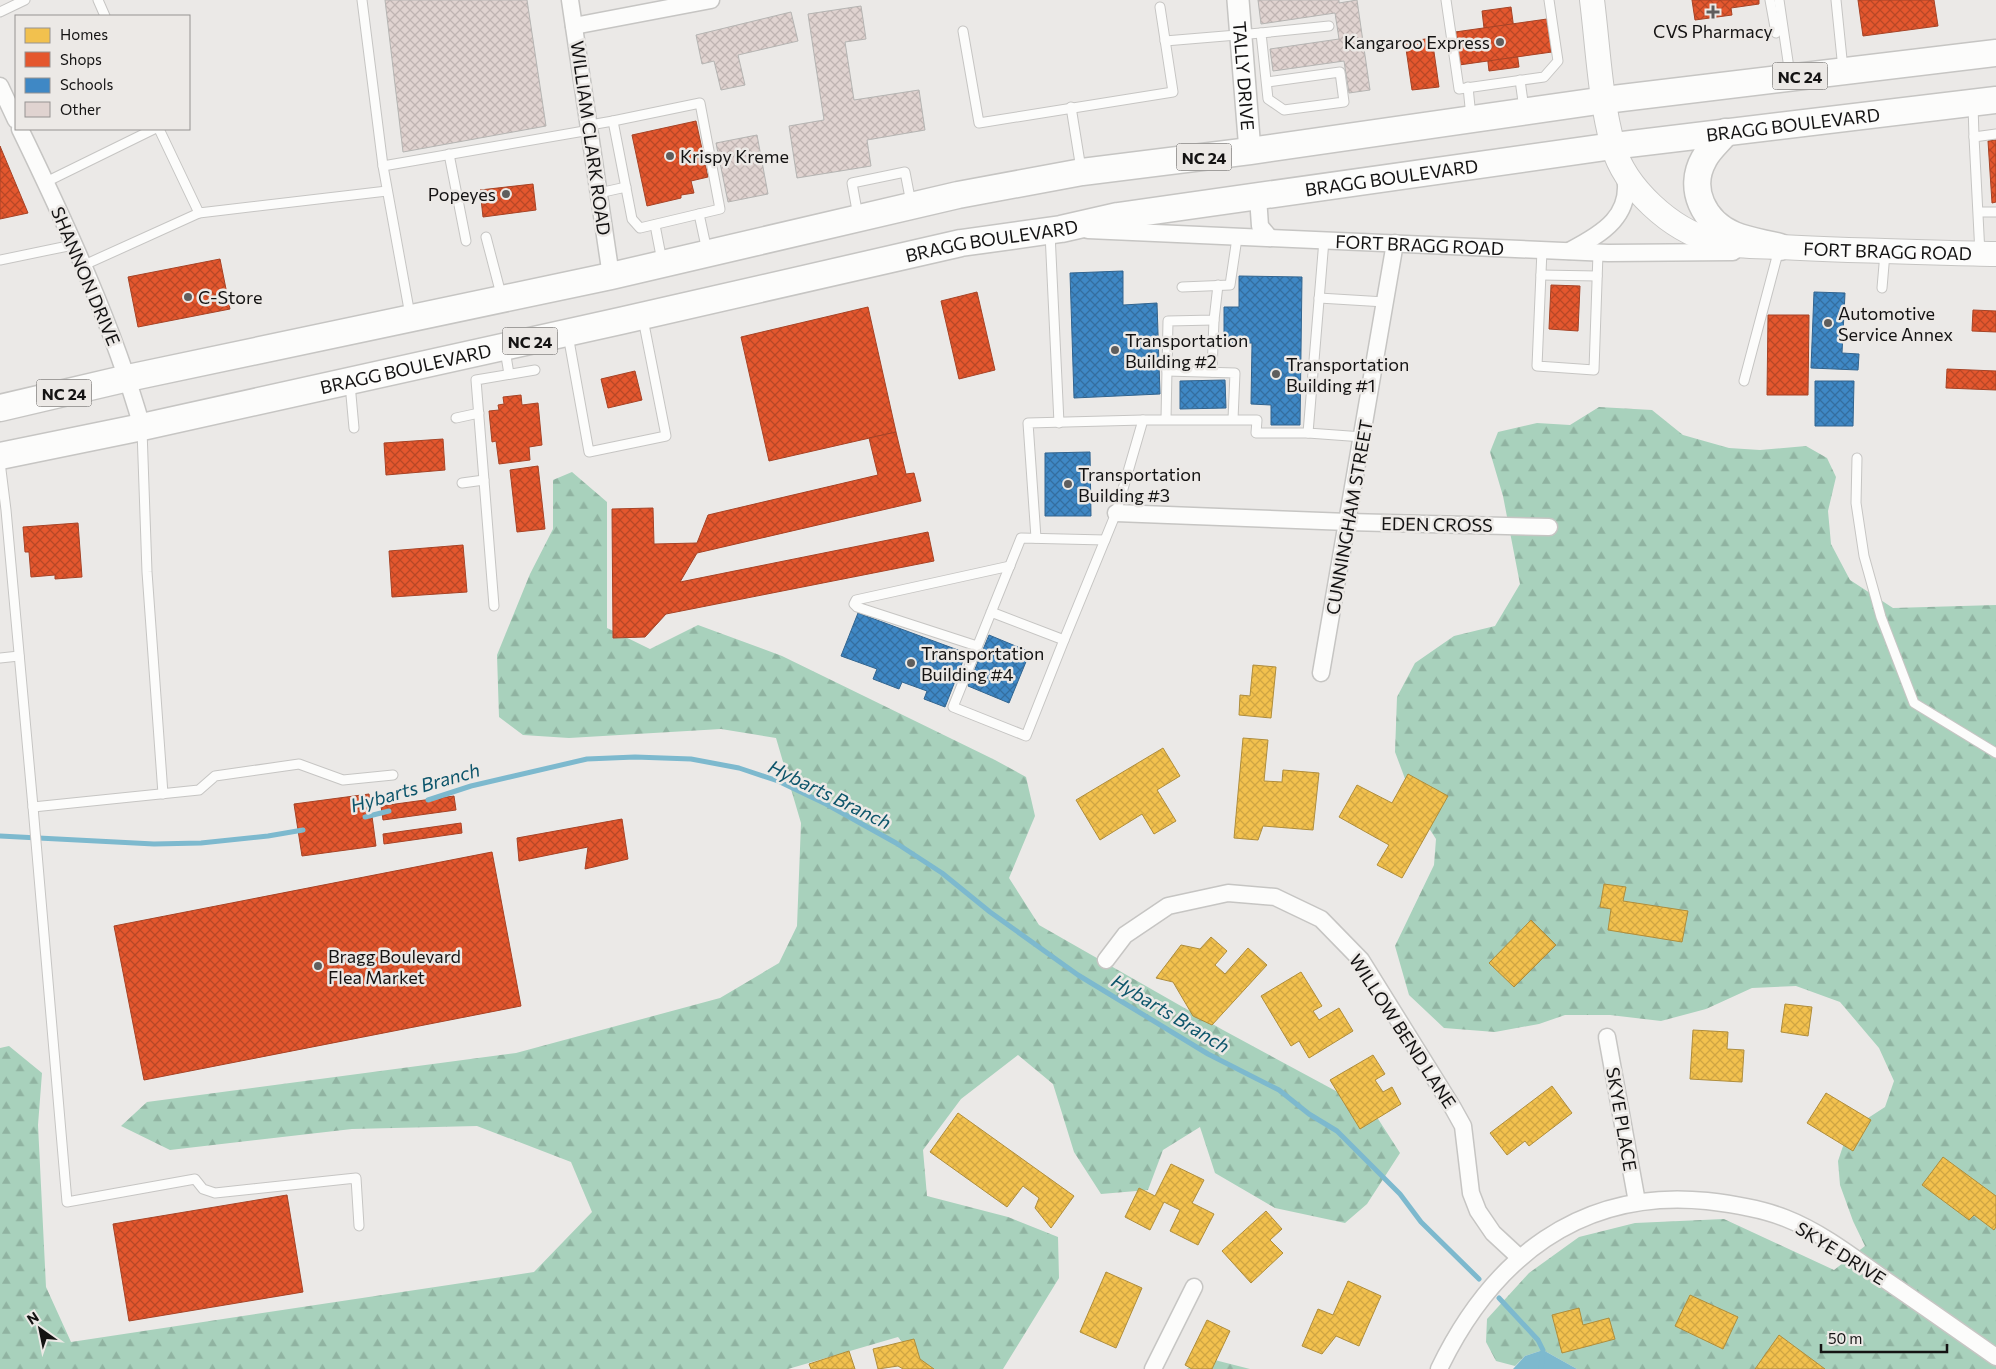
<svg xmlns="http://www.w3.org/2000/svg" width="1996" height="1369" viewBox="0 0 1996 1369" font-family="Commissioner,sans-serif">
<defs>
<pattern id="forest-firs" width="22" height="20" patternUnits="userSpaceOnUse" patternTransform="scale(1.25)"><rect width="22" height="20" fill="#a8d1bc"/><path d="M5 1l3.5 6h-7zM16 11l3.5 6h-7z" fill="#90b3a1"/></pattern>
<pattern id="homes-cross-hatch" width="8" height="8" patternUnits="userSpaceOnUse" patternTransform="scale(1.25)"><rect width="8" height="8" fill="#f2c14e"/><path d="M0 0l8 8M0 8l8-8" fill="none" stroke="#cfa543"/></pattern>
<pattern id="shops-cross-hatch" width="8" height="8" patternUnits="userSpaceOnUse" patternTransform="scale(1.25)"><rect width="8" height="8" fill="#e4572e"/><path d="M0 0l8 8M0 8l8-8" fill="none" stroke="#b84726"/></pattern>
<pattern id="schools-cross-hatch" width="8" height="8" patternUnits="userSpaceOnUse" patternTransform="scale(1.25)"><rect width="8" height="8" fill="#3f88c5"/><path d="M0 0l8 8M0 8l8-8" fill="none" stroke="#346e9f"/></pattern>
<pattern id="building-cross-hatch" width="8" height="8" patternUnits="userSpaceOnUse" patternTransform="scale(1.25)"><rect width="8" height="8" fill="#e0d3d0"/><path d="M0 0l8 8M0 8l8-8" fill="none" stroke="#bfb4b2"/></pattern>
</defs>
<rect width="100%" height="100%" fill="#ebe9e7"/>
<!-- forest -->
<g fill="url(#forest-firs)">
<polygon points="1599,407 1652,410 1683,435 1729,448 1760,450 1806,446 1827,458 1836,477 1828,511 1831,544 1850,580 1893,608 1996,605 1996,1369 1577,1369 1543,1350 1525,1356 1515,1366 1496,1361 1486,1342 1487,1319 1529,1273 1579,1237 1635,1223 1724,1219 1834,1270 1865,1246 1853,1221 1840,1185 1838,1161 1848,1131 1885,1107 1894,1081 1879,1048 1840,1002 1796,986 1752,988 1706,1009 1661,1021 1610,1015 1565,1015 1539,1024 1495,1032 1444,1028 1409,995 1395,946 1434,865 1436,839 1416,808 1395,752 1397,697 1415,663 1454,636 1495,626 1520,584 1503,496 1490,452 1498,432 1537,423 1570,425"/>
<polygon points="572,472 607,502 607,628 650,649 698,625 782,656 995,760 1026,777 1035,816 1009,878 1039,925 1223,1030 1373,1111 1400,1153 1367,1204 1345,1223 1275,1208 1215,1173 1200,1127 1163,1150 1148,1190 1101,1194 1074,1152 1053,1084 1018,1055 961,1099 923,1150 927,1196 1008,1217 1058,1237 1059,1278 1003,1369 918,1369 918,1361 898,1337 788,1369 0,1369 0,1048 9,1046 42,1073 38,1125 46,1287 71,1342 534,1272 592,1212 571,1162 477,1126 352,1129 170,1150 121,1126 147,1102 516,1053 720,998 779,963 797,926 801,823 776,738 721,729 569,738 523,735 499,717 497,655 530,574 553,529 553,480"/>
<polygon points="1203,1357 1250,1369 1187,1369"/>
</g>
<!-- water -->
<polygon fill="#7db9ce" points="1543,1350 1577,1369 1513,1369 1525,1356"/>
<!-- homes -->
<g fill="url(#homes-cross-hatch)" stroke="#af8d3c">
<polygon points="1253,665 1276,667 1271,718 1239,715 1240,695 1250,696"/>
<polygon points="1243,738 1268,740 1264,781 1282,782 1283,770 1319,773 1313,830 1263,826 1258,840 1234,838"/>
<polygon points="1163,748 1180,776 1157,790 1176,821 1154,834 1142,814 1100,840 1076,800"/>
<polygon points="1408,774 1448,796 1402,878 1377,865 1389,845 1339,817 1357,785 1392,803"/>
<polygon points="1604,884 1626,887 1623,901 1688,911 1682,942 1608,930 1611,909 1600,907"/>
<polygon points="1531,920 1556,945 1514,987 1489,963"/>
<polygon points="1211,937 1227,951 1215,965 1225,974 1248,948 1267,965 1212,1025 1193,1016 1173,982 1156,978 1181,945 1200,949"/>
<polygon points="1301,972 1322,1006 1313,1011 1319,1020 1339,1008 1353,1031 1309,1058 1299,1041 1291,1046 1261,996"/>
<polygon points="1785,1004 1812,1007 1808,1036 1781,1032"/>
<polygon points="1693,1030 1728,1032 1727,1049 1744,1050 1742,1082 1690,1079"/>
<polygon points="1373,1055 1385,1074 1375,1080 1383,1092 1392,1087 1401,1104 1360,1129 1330,1080"/>
<polygon points="1552,1086 1572,1113 1529,1146 1525,1141 1507,1155 1490,1133"/>
<polygon points="1826,1093 1871,1120 1853,1151 1807,1123"/>
<polygon points="958,1113 1074,1196 1051,1228 1035,1208 1039,1198 1023,1186 1007,1207 930,1152"/>
<polygon points="1943,1157 1996,1196 1996,1227 1994,1230 1974,1215 1969,1220 1922,1185"/>
<polygon points="1171,1164 1204,1180 1192,1203 1214,1214 1198,1245 1170,1231 1180,1210 1164,1202 1150,1230 1125,1217 1139,1188 1155,1196"/>
<polygon points="1266,1211 1282,1229 1270,1240 1283,1253 1251,1283 1222,1251"/>
<polygon points="1106,1272 1142,1288 1116,1348 1080,1332"/>
<polygon points="1348,1281 1381,1296 1359,1346 1336,1336 1322,1354 1302,1346 1318,1309 1333,1315"/>
<polygon points="1690,1295 1738,1317 1723,1349 1675,1326"/>
<polygon points="1579,1308 1583,1325 1609,1318 1615,1339 1562,1353 1552,1315"/>
<polygon points="1207,1320 1230,1331 1212,1369 1192,1369 1185,1365"/>
<polygon points="1779,1335 1825,1369 1755,1369"/>
<polygon points="914,1339 920,1359 934,1369 903,1369 898,1366 878,1369 873,1349"/>
<polygon points="849,1351 855,1369 811,1369 809,1364"/>
</g>
<!-- shops -->
<g fill="url(#shops-cross-hatch)" stroke="#a64326">
<polygon points="1692,0 1759,0 1759,4 1731,8 1732,15 1695,20"/>
<polygon points="1858,0 1934,0 1938,26 1863,36"/>
<polygon points="1511,7 1519,67 1489,71 1482,11"/>
<polygon points="1547,19 1552,52 1452,66 1448,33"/>
<polygon points="1432,38 1439,87 1412,90 1405,42"/>
<polygon points="696,121 708,177 691,181 694,193 681,195 681,198 647,206 632,135"/>
<polygon points="1996,140 1996,202 1992,203 1988,141"/>
<polygon points="0,146 28,213 0,219"/>
<polygon points="533,184 536,210 483,217 480,190"/>
<polygon points="220,259 230,309 138,327 128,277"/>
<polygon points="1551,285 1580,286 1578,331 1549,329"/>
<polygon points="977,292 995,370 959,379 941,301"/>
<polygon points="868,307 896,432 769,461 741,337"/>
<polygon points="1973,310 1996,311 1996,332 1972,331"/>
<polygon points="1768,315 1809,315 1808,395 1767,395"/>
<polygon points="1947,369 1996,371 1996,390 1946,388"/>
<polygon points="635,371 642,400 608,408 601,379"/>
<polygon points="521,395 522,405 538,403 542,445 529,447 530,460 499,464 496,441 492,442 489,411 499,410 498,405 504,404 503,397"/>
<polygon points="896,432 906,474 914,473 921,501 697,553 680,582 928,532 934,561 666,614 645,637 613,638 612,509 653,508 654,544 697,543 708,515 878,475 869,438"/>
<polygon points="443,439 445,470 386,475 384,443"/>
<polygon points="538,466 545,529 517,532 510,470"/>
<polygon points="78,523 82,577 55,579 55,575 31,577 29,552 25,552 23,527"/>
<polygon points="463,545 467,592 392,597 389,551"/>
<polygon points="369,794 376,846 302,856 294,804"/>
<polygon points="454,796 456,810 383,820 381,806"/>
<polygon points="622,819 628,859 585,869 588,847 519,861 517,838"/>
<polygon points="461,823 462,833 384,844 383,834"/>
<polygon points="492,852 521,1006 144,1080 114,926"/>
<polygon points="287,1195 303,1292 129,1321 113,1224"/>
</g>
<!-- schools -->
<g fill="url(#schools-cross-hatch)" stroke="#326590">
<polygon points="1123,271 1123,305 1157,303 1160,394 1074,398 1070,273"/>
<polygon points="1239,276 1302,277 1300,425 1271,425 1271,405 1251,404 1252,343 1224,343 1224,307 1239,307"/>
<polygon points="1814,292 1845,293 1842,353 1859,354 1858,370 1811,368"/>
<polygon points="1225,380 1226,408 1180,409 1180,381"/>
<polygon points="1815,381 1854,381 1853,426 1815,426"/>
<polygon points="1090,452 1091,516 1045,516 1045,453"/>
<polygon points="858,613 966,653 945,707 924,699 927,691 902,682 899,689 873,679 877,669 841,656"/>
<polygon points="989,635 1030,652 1009,703 968,686"/>
</g>
<g fill="none" stroke-linecap="round" stroke-linejoin="round">
<!-- stream -->
<g stroke="#7db9ce" stroke-width="5">
<polyline points="428,800 471,786 587,759 635,757 691,759 739,768 778,781 826,804 896,843 942,873 990,912 1078,975 1208,1054 1279,1090 1309,1114 1337,1131 1400,1194 1421,1222 1479,1279"/>
<polyline points="365,817 389,811"/>
<polyline points="0,836 154,844 201,843 268,836 303,830"/>
<polyline points="1499,1298 1538,1340 1543,1350 1541,1369"/>
</g>
</g>
<!-- building -->
<g fill="url(#building-cross-hatch)" stroke="#b5b4b2">
<polygon points="385,0 527,0 546,126 403,152"/>
<polygon points="1258,0 1339,0 1339,3 1357,0 1370,90 1349,93 1344,61 1273,71 1270,49 1339,39 1335,13 1261,24"/>
<polygon points="861,6 866,39 845,42 854,100 919,90 925,130 867,140 871,166 797,178 789,126 824,120 808,14"/>
<polygon points="791,12 798,41 738,55 745,85 721,90 714,61 702,64 696,35"/>
<polygon points="757,135 768,194 728,202 716,143"/>
</g>
<g fill="none" stroke-linecap="round" stroke-linejoin="round">
<!-- service casing -->
<g stroke="#c6c5c3" stroke-width="11">
<g id="service">
<polyline points="98,0 105,16"/>
<polyline points="362,0 383,166 410,315"/>
<polyline points="1446,0 1459,89 1544,77 1558,61 1549,0"/>
<polyline points="1770,0 1776,33"/>
<polyline points="1779,0 1790,75"/>
<polyline points="1836,0 1843,69"/>
<polyline points="0,12 25,0"/>
<polyline points="963,31 979,123 1173,92 1160,7"/>
<polyline points="1165,41 1261,33"/>
<polyline points="1520,80 1524,109"/>
<polyline points="1267,82 1340,72 1344,102 1284,110 1268,99 1261,33 1329,26"/>
<polyline points="1468,87 1471,117"/>
<polygon points="700,103 720,209 640,228 632,219 613,121"/>
<polyline points="1973,105 1974,137"/>
<polyline points="1071,107 1081,169"/>
<polyline points="590,125 613,121"/>
<polyline points="159,129 199,213 387,191"/>
<polyline points="449,154 466,241"/>
<polyline points="383,166 590,130"/>
<polyline points="46,182 154,129"/>
<polyline points="599,193 626,187"/>
<polyline points="1980,212 1996,212"/>
<polyline points="699,214 707,251"/>
<polyline points="858,216 852,183 905,172 911,203"/>
<polyline points="655,225 662,261"/>
<polyline points="1050,233 1059,423"/>
<polyline points="486,237 502,298"/>
<polyline points="1324,240 1308,433 1363,437"/>
<polyline points="1542,250 1537,366 1594,370 1598,253"/>
<polyline points="1980,254 1974,137 1996,134"/>
<polyline points="0,260 73,245"/>
<polyline points="82,266 199,213"/>
<polyline points="1541,275 1597,276"/>
<polyline points="1182,287 1230,285 1237,238"/>
<polyline points="1882,288 1885,253"/>
<polyline points="1319,298 1385,302"/>
<polyline points="568,335 589,452 666,436 643,319"/>
<polyline points="505,350 509,374"/>
<polyline points="1167,371 1235,373 1233,419"/>
<polyline points="1212,372 1214,320"/>
<polyline points="1744,381 1779,249"/>
<polyline points="350,384 354,428"/>
<polyline points="456,418 479,413"/>
<polyline points="1166,419 1168,321 1214,320 1218,285"/>
<polyline points="142,430 147,572 163,794"/>
<polyline points="1857,458 1856,503 1864,556 1881,617 1914,703 1996,753"/>
<polyline points="0,462 6,510 33,807 199,790 215,776 299,764 343,780 393,775"/>
<polyline points="462,483 484,480"/>
<polyline points="1036,538 1028,423 1143,420"/>
<polyline points="494,606 476,380 535,370"/>
<polyline points="991,612 1064,640 1026,736 953,707 1021,538 1105,540"/>
<polyline points="1064,640 1116,513 1143,420 1257,420 1256,433 1308,433"/>
<polyline points="977,646 857,607 854,604 856,600 1010,566"/>
<polyline points="0,658 19,656"/>
<polyline points="33,807 67,1202 195,1179 203,1189 215,1193 356,1178 359,1226"/>
</g>
</g>
<!-- minor casing -->
<g stroke="#c6c5c3" stroke-width="19">
<g id="minor">
<polyline points="570,0 611,276"/>
<polyline points="574,26 711,0"/>
<polyline points="0,86 16,120"/>
<path d="M20 129C66 224 113 325 142 427"/>
<polyline points="1258,197 1260,226 1270,238"/>
<path id="s1" d="M1088 230 1608 253 1733 252"/>
<path d="M1569 251C1602 234 1635 215 1624 171"/>
<polyline points="1116,513 1348,522 1549,527"/>
<polyline points="1321,673 1395,243"/>
<polyline points="1106,960 1125,935 1168,906 1228,893 1275,897 1321,919 1361,960 1453,1108 1463,1126 1471,1193 1478,1211 1493,1233 1520,1258"/>
<polyline points="1607,1037 1637,1202"/>
<polyline points="1153,1369 1194,1287"/>
<path d="M1439 1369C1492 1259 1580 1188 1707 1201 1733 1204 1760 1208 1785 1218 1821 1232 1853 1257 1884 1279 1922 1305 1959 1331 1996 1357"/>
</g>
</g>
<!-- tertiary casing -->
<g stroke="#c6c5c3" stroke-width="24">
<g id="tertiary">
<path id="s2" d="M1238 0 1250 151"/>
</g>
</g>
<!-- secondary casing -->
<g stroke="#c6c5c3" stroke-width="26">
<g id="secondary">
<path id="s3" d="M1592 0C1598 48 1600 99 1613 146 1625 188 1671 230 1713 241 1735 247 1758 246 1781 247 1853 251 1924 252 1996 254"/>
</g>
</g>
<!-- primary casing -->
<g stroke="#c6c5c3" stroke-width="29">
<g id="primary">
<path d="M1726 132C1719 141 1709 149 1704 159 1687 189 1704 222 1734 235 1748 241 1765 243 1780 247"/>
<polyline points="0,408 128,378 611,276 958,195 1082,172 1250,151 1605,100 1996,53"/>
<path id="s4" d="M0 456 142 427 620 321 961 243 1061 229 1118 216 1613 146 1996 100"/>
</g>
</g>
<!-- service -->
<use href="#service" stroke="#fcfcfb" stroke-width="9"/>
<!-- minor -->
<use href="#minor" stroke="#fcfcfb" stroke-width="16"/>
<!-- tertiary -->
<use href="#tertiary" stroke="#fcfcfb" stroke-width="21"/>
<!-- secondary -->
<use href="#secondary" stroke="#fcfcfb" stroke-width="24"/>
<!-- primary -->
<use href="#primary" stroke="#fcfcfb" stroke-width="26"/>
</g>
<!-- markers -->
<g fill="#5f5e5d" stroke="#ece9e6" stroke-width="2">
<path d="M1710.5 4.5h5v5h5v5h-5v5h-5v-5h-5v-5h5z"/>
<circle cx="1500" cy="42" r="5"/>
<circle cx="670" cy="156" r="5"/>
<circle cx="506" cy="194" r="5"/>
<circle cx="188" cy="297" r="5"/>
<circle cx="1828" cy="323" r="5"/>
<circle cx="1115" cy="350" r="5"/>
<circle cx="1276" cy="374" r="5"/>
<circle cx="1068" cy="484" r="5"/>
<circle cx="911" cy="663" r="5"/>
<circle cx="318" cy="966" r="5"/>
</g>
<g text-anchor="middle" dominant-baseline="central" stroke-width="5" stroke-linejoin="round" paint-order="stroke">
<!-- shield labels -->
<g fill="#ece9e6" stroke="#555352" stroke-width="1">
<rect x="1772.5" y="62.5" width="55" height="27" rx="4"/>
<rect x="1176.5" y="143.5" width="55" height="27" rx="4"/>
<rect x="502.5" y="327.5" width="55" height="27" rx="4"/>
<rect x="36.5" y="379.5" width="55" height="27" rx="4"/>
</g>
<g font-size="16" font-weight="bold" fill="#141313">
<text x="1800" y="76">NC 24</text>
<text x="1204" y="157">NC 24</text>
<text x="530" y="341">NC 24</text>
<text x="64" y="393">NC 24</text>
</g>
<!-- poi labels -->
<g font-size="18" fill="#141313" stroke="#ece9e6" text-anchor="start">
<text x="1713" y="31" text-anchor="middle">CVS Pharmacy</text>
<text x="1490" y="42" text-anchor="end">Kangaroo Express</text>
<text x="680" y="156">Krispy Kreme</text>
<text x="496" y="194" text-anchor="end">Popeyes</text>
<text x="198" y="297">C-Store</text>
<text x="1838" y="313">Automotive<tspan x="1838" dy="21">Service Annex</tspan></text>
<text x="1125" y="340">Transportation<tspan x="1125" dy="21">Building #2</tspan></text>
<text x="1286" y="364">Transportation<tspan x="1286" dy="21">Building #1</tspan></text>
<text x="1078" y="474">Transportation<tspan x="1078" dy="21">Building #3</tspan></text>
<text x="921" y="653">Transportation<tspan x="921" dy="21">Building #4</tspan></text>
<text x="328" y="956">Bragg Boulevard<tspan x="328" dy="21">Flea Market</tspan></text>
</g>
<!-- street labels -->
<g font-size="18" fill="#141313" stroke="#ece9e6">
<text stroke="none"><textPath href="#s2" startOffset="76">TALLY DRIVE</textPath></text>
<text stroke="none"><textPath href="#s4" startOffset="1825">BRAGG BOULEVARD</textPath></text>
<text transform="translate(591 138) rotate(82)">WILLIAM CLARK ROAD</text>
<text stroke="none"><textPath href="#s4" startOffset="1420">BRAGG BOULEVARD</textPath></text>
<text stroke="none"><textPath href="#s4" startOffset="1015">BRAGG BOULEVARD</textPath></text>
<text stroke="none"><textPath href="#s1" startOffset="332">FORT BRAGG ROAD</textPath></text>
<text stroke="none"><textPath href="#s3" startOffset="466">FORT BRAGG ROAD</textPath></text>
<text transform="translate(86 276) rotate(67)">SHANNON DRIVE</text>
<text stroke="none"><textPath href="#s4" startOffset="415">BRAGG BOULEVARD</textPath></text>
<text transform="translate(1349 517) rotate(-80)">CUNNINGHAM STREET</text>
<text transform="translate(1437 524) rotate(1)">EDEN CROSS</text>
<text transform="translate(1403 1031) rotate(57)">WILLOW BEND LANE</text>
<text transform="translate(1622 1119) rotate(80)">SKYE PLACE</text>
<text transform="translate(1841 1253) rotate(32)">SKYE DRIVE</text>
</g>
<!-- water labels -->
<g font-size="19" font-style="italic" fill="#0d556b" stroke="#ece9e6">
<text transform="translate(415 787) rotate(-16)">Hybarts Branch</text>
<text transform="translate(830 794) rotate(26)">Hybarts Branch</text>
<text transform="translate(1171 1013) rotate(31)">Hybarts Branch</text>
</g>
</g>
<!-- legend -->
<rect x="15" y="15" width="175" height="115" fill="#ece9e6" stroke="#969392"/>
<rect x="25" y="28" width="25" height="15" fill="#f2c14e" stroke="#969392"/>
<text x="60" y="40" font-size="15" fill="#141313">Homes</text>
<rect x="25" y="52" width="25" height="15" fill="#e4572e" stroke="#969392"/>
<text x="60" y="65" font-size="15" fill="#141313">Shops</text>
<rect x="25" y="78" width="25" height="15" fill="#3f88c5" stroke="#969392"/>
<text x="60" y="90" font-size="15" fill="#141313">Schools</text>
<rect x="25" y="102" width="25" height="15" fill="#e0d3d0" stroke="#969392"/>
<text x="60" y="115" font-size="15" fill="#141313">Other</text>
<!-- north arrow -->
<g transform="translate(40 1329) rotate(327)" stroke="#ece9e6" stroke-width="4" paint-order="stroke">
<path d="M0-4L9 19L0 12L-9 19Z" fill="#141313"/>
<text y="-8" font-size="14" font-weight="bold" text-anchor="middle" fill="#141313">N</text>
</g>
<!-- scale -->
<path d="M1821 1344v8h126v-8" fill="none" stroke="#141313" stroke-width="2.5"/>
<text x="1828" y="1344" font-size="15" fill="#141313" stroke="#ece9e6" stroke-width="4" paint-order="stroke">50 m</text>
</svg>
